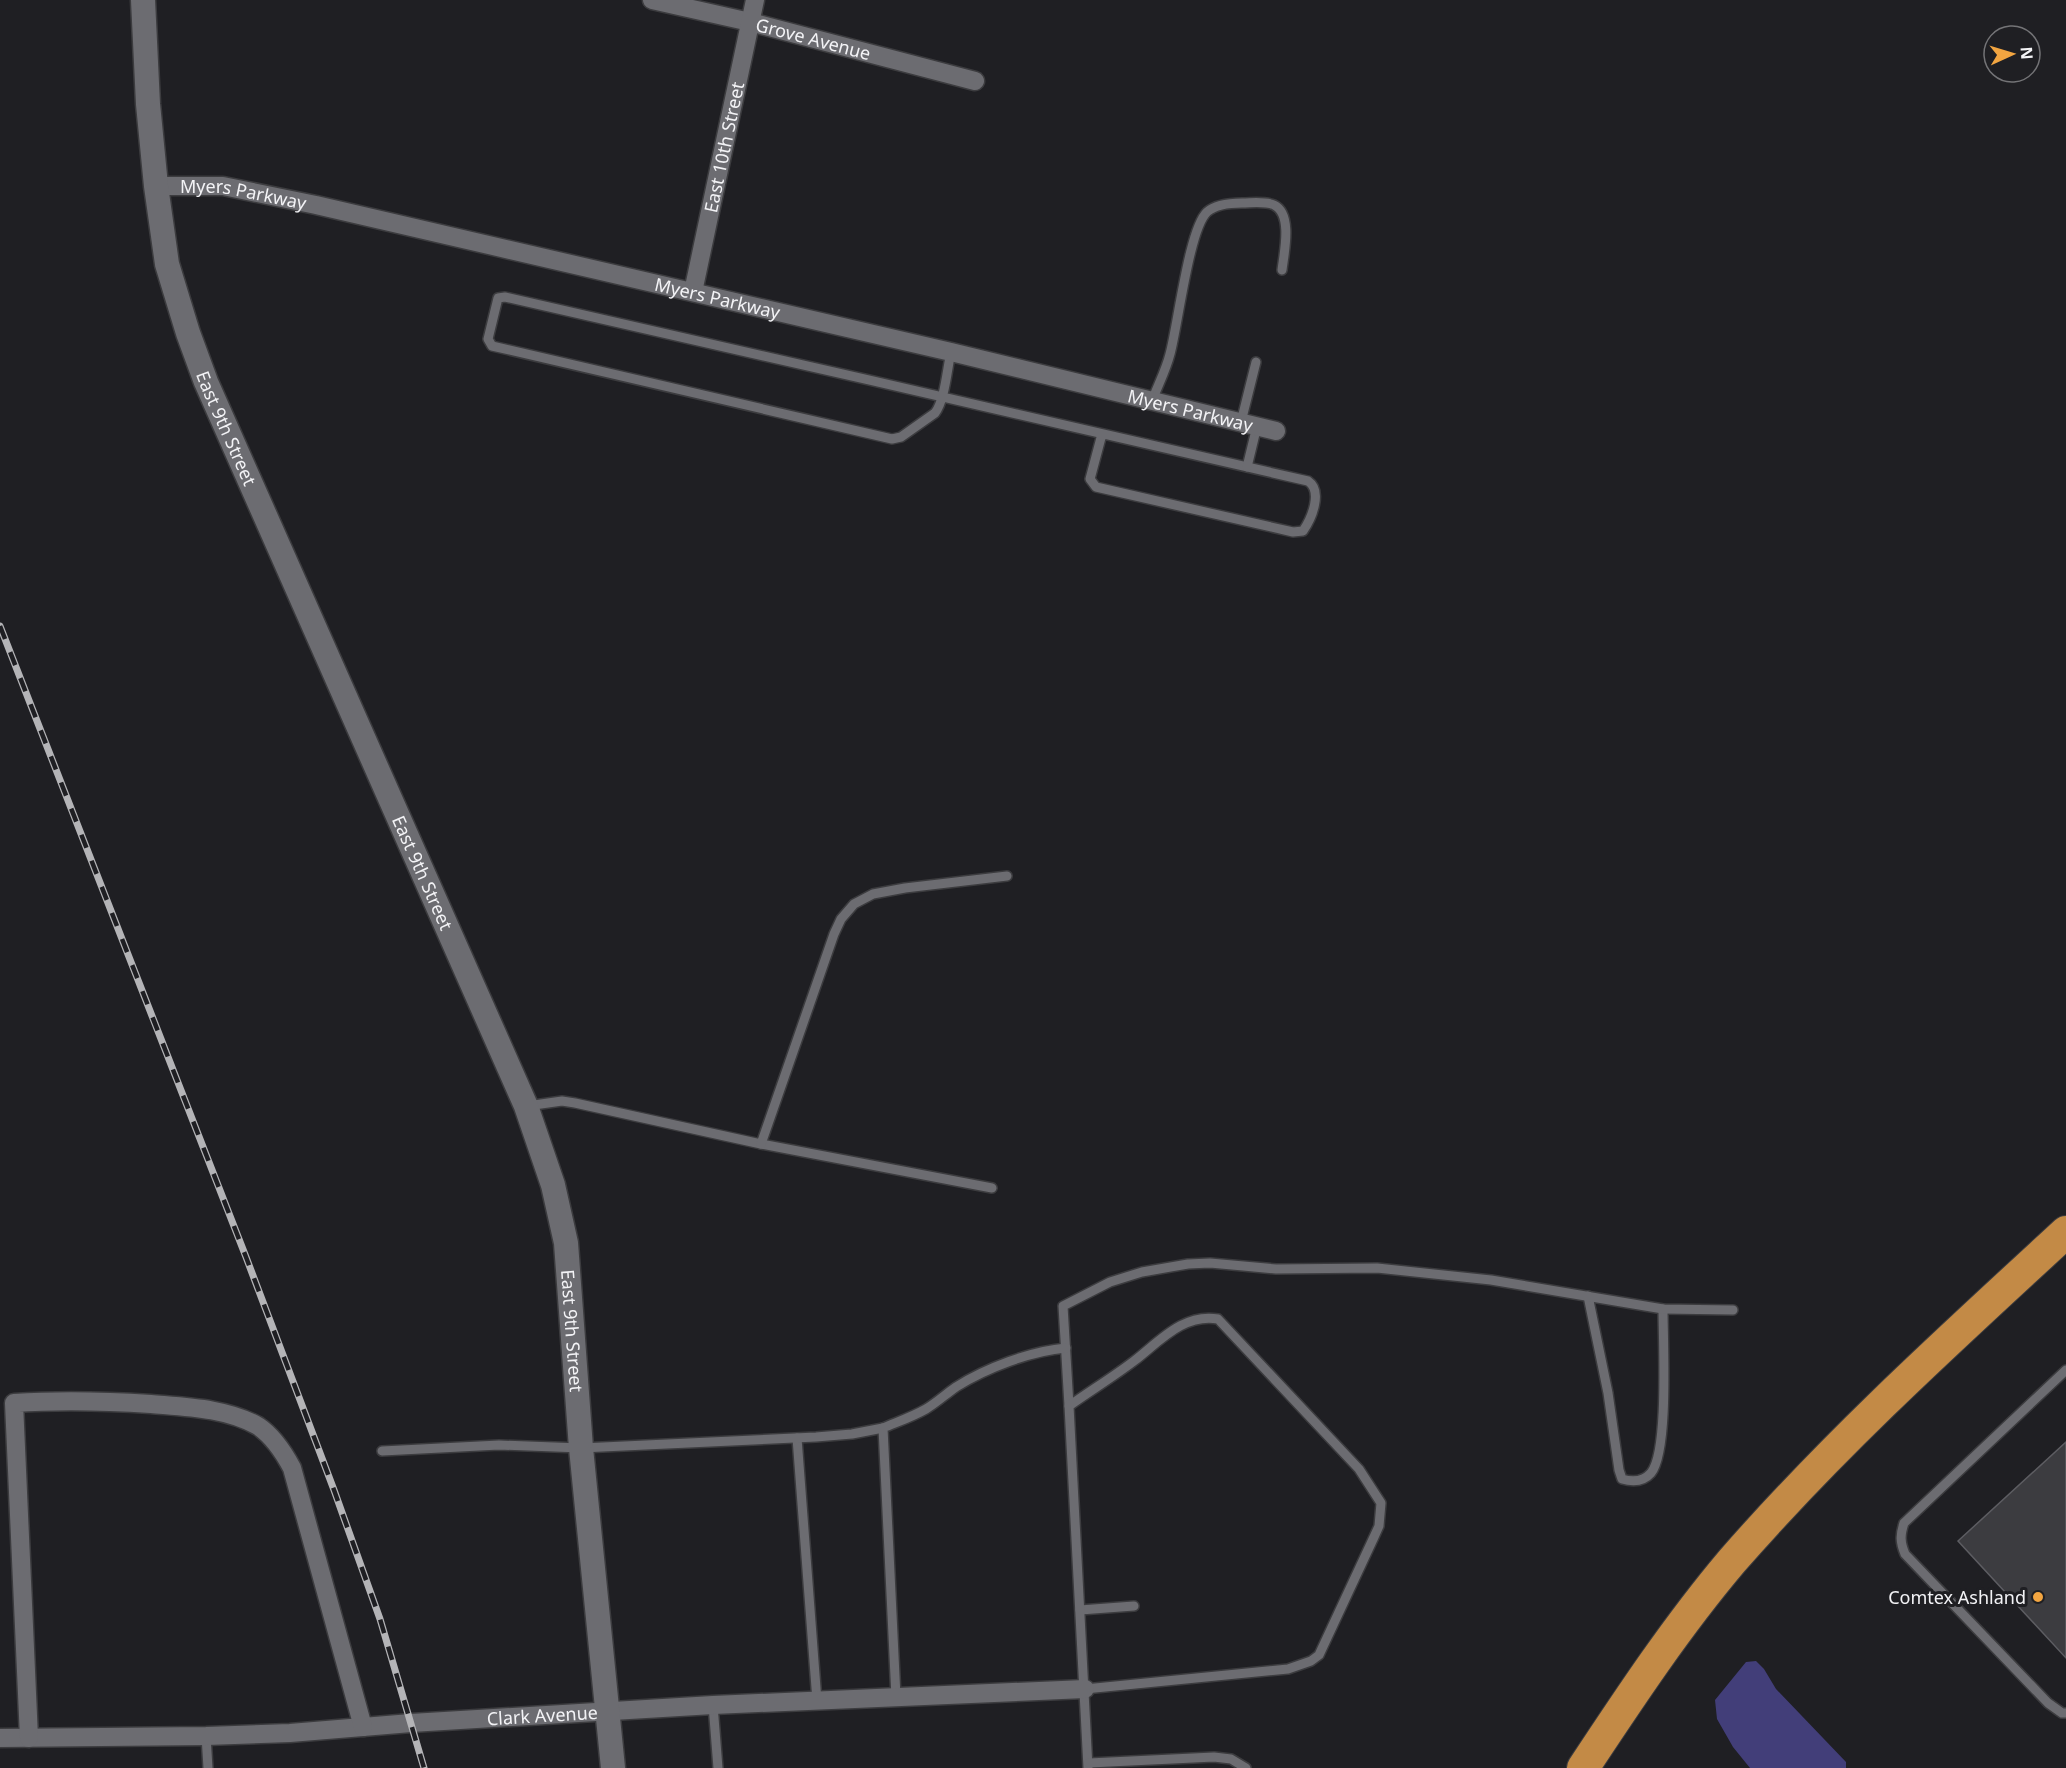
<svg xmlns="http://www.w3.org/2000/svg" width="2066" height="1768" viewBox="0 0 2066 1768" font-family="'Noto Sans',sans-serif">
<rect width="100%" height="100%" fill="#1f1f23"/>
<!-- water -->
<polygon fill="#423e79" points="1756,1661 1764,1669 1776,1689 1846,1762 1846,1768 1750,1768 1733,1747 1717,1719 1715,1700 1746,1662"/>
<!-- building -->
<polygon fill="#3c3c40" stroke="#5d5d62" stroke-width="1.5" points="2066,1442 2066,1658 1958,1541"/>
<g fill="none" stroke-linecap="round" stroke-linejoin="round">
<!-- lane casing -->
<g stroke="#3c3c3f" stroke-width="12">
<g id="lane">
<path d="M951 352C947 369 945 400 935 413L901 437 892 439 492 346 488 339 498 298 505 297C773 358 1040 419 1308 481 1323 491 1312 518 1303 531L1293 532 1096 487 1090 479 1102 434"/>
<path d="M1152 401C1158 385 1166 370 1170 354 1178 325 1189 229 1207 212 1216 204 1231 203 1242 203 1252 203 1265 201 1274 205 1293 214 1284 253 1282 270"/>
<polyline points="1241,422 1256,362"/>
<polyline points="1247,467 1257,426"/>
<polyline points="527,1106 562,1101 575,1103 761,1144 992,1188"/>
<polyline points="761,1144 834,934 841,919 854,904 873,894 905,888 1007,876"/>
<path d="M1588 1296 1608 1393 1619 1470 1622 1479C1632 1482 1643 1482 1651 1473 1669 1451 1663 1342 1663 1309"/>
<path d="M2066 1370 1904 1523C1900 1535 1900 1542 1905 1554L2048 1703 2062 1713H2066"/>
<polyline points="1069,1406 1063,1306 1110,1282 1142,1272 1188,1264 1210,1263 1276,1269 1377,1268 1491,1280 1663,1309 1733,1310"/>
<polyline points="797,1438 817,1701"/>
<polyline points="382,1451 499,1445 581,1448 816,1437 852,1434 883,1428"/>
<polyline points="1080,1610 1134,1606"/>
<path d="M1085 1689 1288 1669 1311 1661 1319 1655 1374 1537 1379 1526 1381 1503 1359 1469 1218 1319C1183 1313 1159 1342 1134 1361 1113 1377 1090 1391 1069 1406L1088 1768"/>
<path d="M896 1697 883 1428C897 1422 912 1417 926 1409 936 1403 946 1394 956 1387 986 1368 1031 1351 1066 1348"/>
<polyline points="713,1705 718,1768"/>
<polyline points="206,1736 208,1768"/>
<polyline points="1089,1763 1214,1757 1231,1759 1246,1768"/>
</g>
</g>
<!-- street casing -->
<g stroke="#3c3c3f" stroke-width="21">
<g id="street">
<path id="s1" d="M652 0 750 22 975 81"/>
<path id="s2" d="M156 186H223L316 205 951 352 1276 431"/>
<path id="s3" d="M693 292 755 0"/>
<path id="s4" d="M0 1738 206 1736 290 1733 411 1723 713 1705 1085 1689"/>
<path d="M29 1738 14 1403C60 1400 105 1401 151 1404 186 1407 226 1408 258 1426 273 1436 284 1453 292 1468L363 1727"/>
</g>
</g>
<!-- secondary casing -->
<g stroke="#3c3c3f" stroke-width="27">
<g id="secondary">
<path id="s5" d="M143 0 148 104 156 186 167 264 188 333 206 382 526 1106 553 1185 566 1243 581 1448 613 1768"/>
</g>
</g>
<!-- highway casing -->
<g stroke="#3c3c3f" stroke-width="34">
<path id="highway" d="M1583 1768C1630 1697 1677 1626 1732 1561 1835 1443 1951 1338 2066 1232"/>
</g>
<!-- lane -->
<use href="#lane" stroke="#6c6c71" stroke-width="9"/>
<!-- street -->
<use href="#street" stroke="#6c6c71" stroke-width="18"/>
<!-- secondary -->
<use href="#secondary" stroke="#6c6c71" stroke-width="24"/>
<!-- highway -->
<use href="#highway" stroke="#c38a46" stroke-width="32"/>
<!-- rail casing -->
<g stroke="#b4b4b7" stroke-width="7">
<polyline id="rail" points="0,626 246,1257 334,1490 380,1619 424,1768"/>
</g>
<!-- rail -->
<use href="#rail" stroke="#1f1f23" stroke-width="4.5" stroke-dasharray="14" stroke-linecap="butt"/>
</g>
<!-- markers -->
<circle fill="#f2a541" stroke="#1f1f23" stroke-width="2" cx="2038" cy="1597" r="6"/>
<g text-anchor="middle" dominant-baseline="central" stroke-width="6" stroke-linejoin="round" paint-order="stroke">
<!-- street labels -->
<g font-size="18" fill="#f3f3f6" stroke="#1f1f23">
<text stroke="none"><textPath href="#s1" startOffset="166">Grove Avenue</textPath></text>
<text stroke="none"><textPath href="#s3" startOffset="148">East 10th Street</textPath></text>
<text stroke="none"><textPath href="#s2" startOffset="88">Myers Parkway</textPath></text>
<text stroke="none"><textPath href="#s2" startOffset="574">Myers Parkway</textPath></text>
<text stroke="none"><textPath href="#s2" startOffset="1060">Myers Parkway</textPath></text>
<text stroke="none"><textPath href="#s5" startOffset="440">East 9th Street</textPath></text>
<text stroke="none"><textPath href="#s5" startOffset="926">East 9th Street</textPath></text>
<text stroke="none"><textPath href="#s5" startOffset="1412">East 9th Street</textPath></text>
<text stroke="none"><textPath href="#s4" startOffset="543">Clark Avenue</textPath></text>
</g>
<!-- poi labels -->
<g font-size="18" fill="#f3f3f6" stroke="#1f1f23" text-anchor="end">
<text x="2026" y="1597">Comtex Ashland</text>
</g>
</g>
<!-- north arrow -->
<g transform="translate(2012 54) rotate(86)"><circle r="28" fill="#1f1f23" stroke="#747477" stroke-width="1.5"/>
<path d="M0-4.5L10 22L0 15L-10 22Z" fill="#f2a541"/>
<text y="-9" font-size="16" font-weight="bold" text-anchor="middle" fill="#f3f3f6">N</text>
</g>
</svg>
